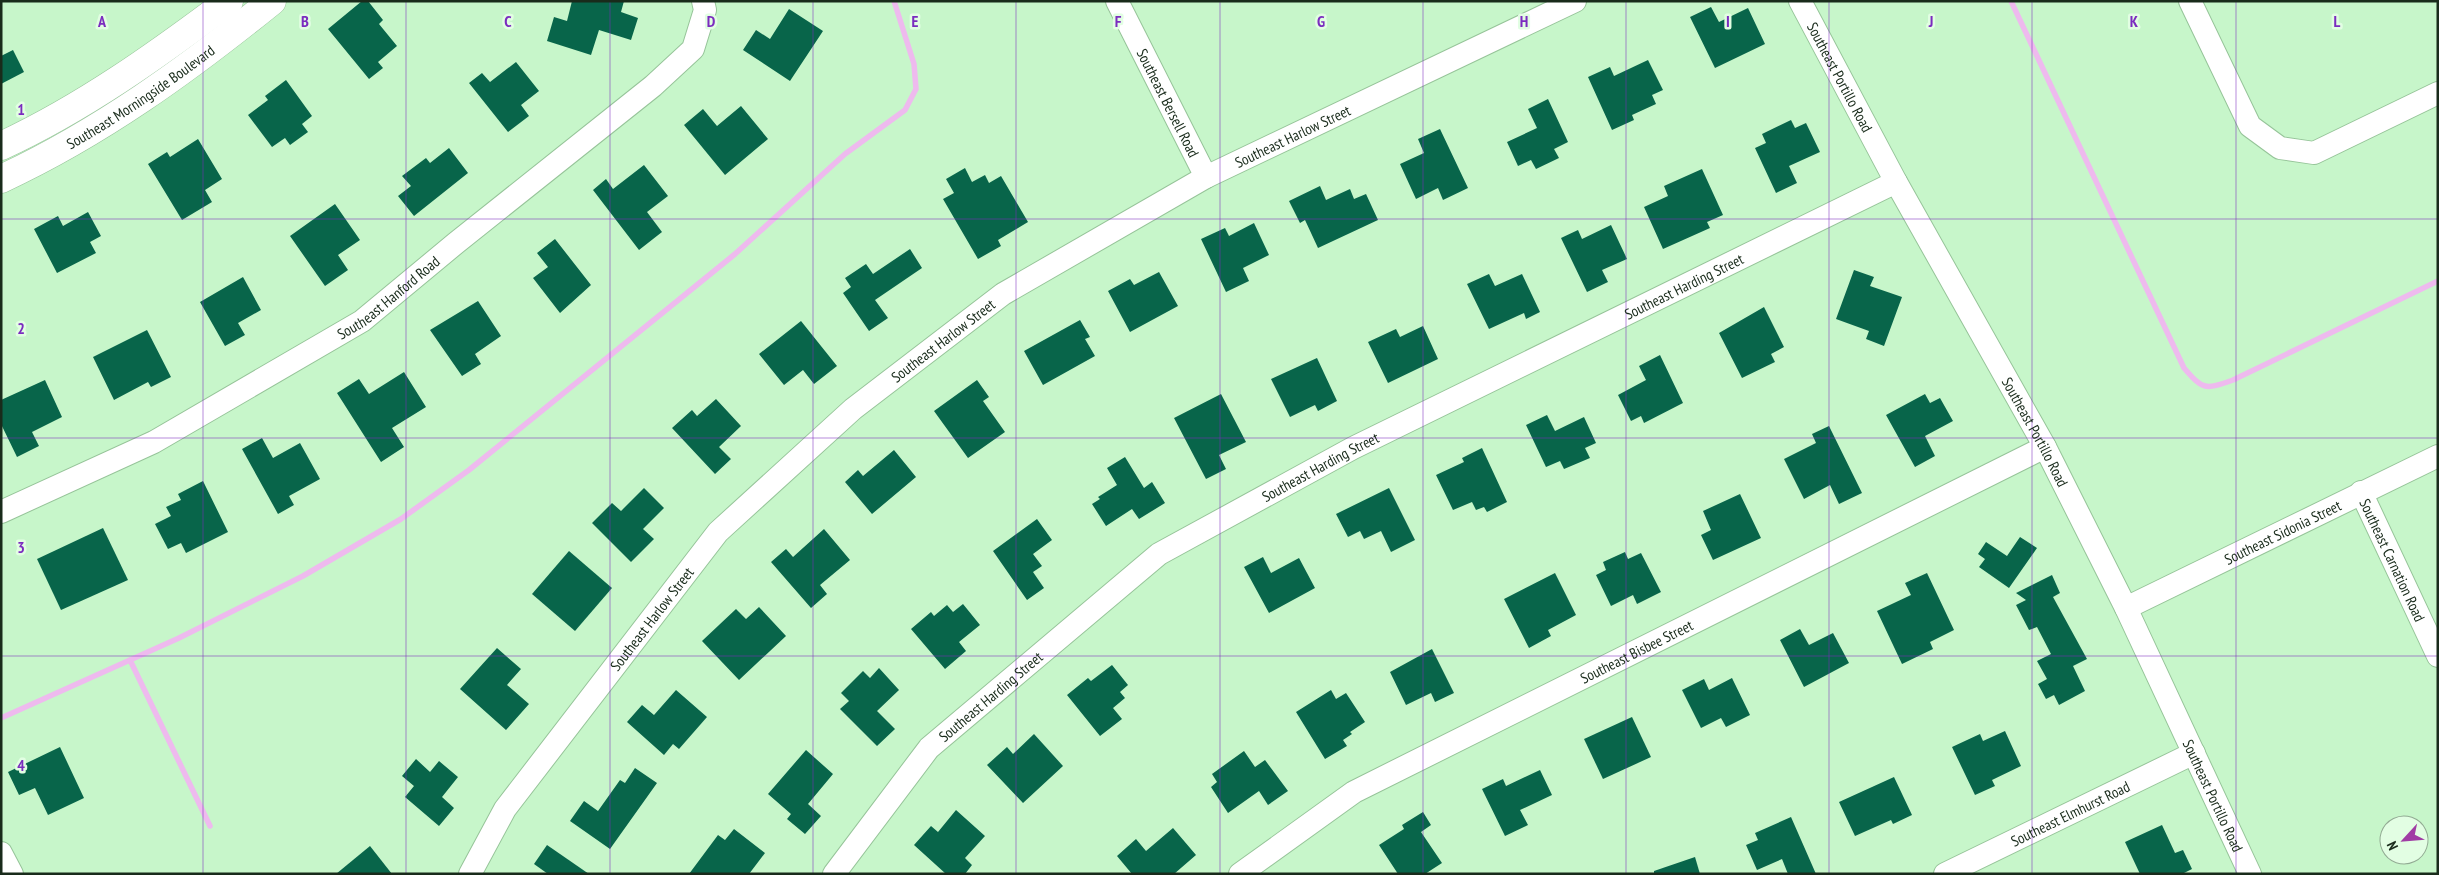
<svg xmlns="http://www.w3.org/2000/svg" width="2439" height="875" viewBox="0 0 2439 875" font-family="'PT Sans Narrow',sans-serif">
<rect width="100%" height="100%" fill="#c7f6ca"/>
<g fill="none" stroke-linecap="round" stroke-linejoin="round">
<!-- stream -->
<g stroke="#eebaee" stroke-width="5.5">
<path d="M2011 1 2184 368C2203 390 2205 390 2233 380L2438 281"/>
<polyline points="130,660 210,826"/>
<polyline points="1,718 179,638 303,576 401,519 469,470 735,254 845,154 905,110 916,89 914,64 894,1"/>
</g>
</g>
<!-- building -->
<g fill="#08654a">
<polygon points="362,1 368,1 383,20 379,24 397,46 378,62 383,68 369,79 328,29"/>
<polygon points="572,1 624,1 621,12 638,18 631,40 599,30 591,55 547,41 554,17 567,21"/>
<polygon points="1711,7 1719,22 1748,8 1765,44 1715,68 1690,17"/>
<polygon points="789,9 823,31 790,81 743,50 756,30 770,39"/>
<polygon points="13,50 24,72 1,84 1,56"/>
<polygon points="1648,60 1663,90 1652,95 1656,104 1632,115 1634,120 1612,130 1588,77 1610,67 1614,76"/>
<polygon points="516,62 539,91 521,105 529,116 508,132 469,83 482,73 490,82"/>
<polygon points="286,80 312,116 302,124 308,132 290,145 285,138 272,147 248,115 268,100 265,96"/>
<polygon points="1548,99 1568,142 1554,149 1559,158 1536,169 1531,160 1518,166 1507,142 1537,128 1528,109"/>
<polygon points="741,106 768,139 725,175 684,125 703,109 717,126"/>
<polygon points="1791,120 1795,128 1806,123 1820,152 1789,166 1797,183 1776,193 1755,148 1766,143 1762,134"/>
<polygon points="1440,129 1468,188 1443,200 1438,188 1416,199 1400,164 1424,153 1418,139"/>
<polygon points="198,139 222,179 205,190 212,202 182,220 148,164 167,152 170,157"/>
<polygon points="449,148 468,173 414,216 398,196 411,186 402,176 426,158 430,163"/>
<polygon points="644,165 668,196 647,212 662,232 639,250 593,190 606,179 613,189"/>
<polygon points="965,168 972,182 985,175 989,183 1001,176 1028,222 998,240 1001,246 978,259 943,199 954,193 946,179"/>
<polygon points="1702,169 1723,215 1707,222 1710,228 1663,249 1644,207 1668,196 1664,186"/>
<polygon points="1320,186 1326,200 1350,189 1354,199 1366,194 1378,220 1318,248 1305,220 1300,223 1289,201"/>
<polygon points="335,204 360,240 338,255 348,270 325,286 290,236"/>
<polygon points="88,212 101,236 90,242 96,253 57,273 34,229 58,216 63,226"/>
<polygon points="1254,223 1269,255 1243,268 1249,281 1226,292 1201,239 1225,228 1229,236"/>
<polygon points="1611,225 1627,259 1602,270 1608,282 1587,292 1561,238 1578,230 1582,239"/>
<polygon points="555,239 591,285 560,313 533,278 548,267 537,253"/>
<polygon points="910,249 922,268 875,300 888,318 869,331 843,293 851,287 845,278 866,264 873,274"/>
<polygon points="1854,270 1874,277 1870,286 1902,297 1884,346 1866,339 1869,331 1836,319"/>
<polygon points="1159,272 1178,306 1130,332 1108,291 1130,279 1134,285"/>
<polygon points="1489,274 1495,286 1522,274 1540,312 1526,319 1524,313 1489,329 1467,284"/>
<polygon points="243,277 261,310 238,323 245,335 225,346 200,302"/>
<polygon points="478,301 501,336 475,354 481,364 462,376 430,330"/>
<polygon points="1764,307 1784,347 1771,354 1775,362 1742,378 1719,333"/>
<polygon points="1080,320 1090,337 1085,339 1095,356 1043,385 1024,351"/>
<polygon points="801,321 837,366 814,384 803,370 784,385 759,354"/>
<polygon points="1423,326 1438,359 1388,383 1368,342 1396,329 1400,337"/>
<polygon points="147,330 171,377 151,387 148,382 114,400 93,357"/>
<polygon points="1660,355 1683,403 1644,423 1641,416 1631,421 1618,395 1646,380 1639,366"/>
<polygon points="1317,358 1337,401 1318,411 1315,405 1290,417 1271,379"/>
<polygon points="404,372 426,407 392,428 404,447 381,462 337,393 359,379 369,394"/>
<polygon points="45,380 62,417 32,432 39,446 17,457 1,424 1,400"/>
<polygon points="977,380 989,397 983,401 1005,432 968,458 934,411"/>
<polygon points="1221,394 1246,442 1219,455 1226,469 1206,479 1174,418"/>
<polygon points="1925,394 1930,403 1940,398 1953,421 1925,436 1935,456 1915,467 1886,415"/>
<polygon points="716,399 741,426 719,447 731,459 715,474 672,428 692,410 697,416"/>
<polygon points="1547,415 1555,431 1584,417 1596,443 1585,448 1590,458 1564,469 1560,461 1546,467 1526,425"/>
<polygon points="1829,426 1862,493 1839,504 1830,485 1804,499 1784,459 1816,443 1812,434"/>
<polygon points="262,438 273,458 300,443 320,479 289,496 294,505 278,514 242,449"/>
<polygon points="1482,448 1507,502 1487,512 1484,507 1476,510 1472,502 1453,510 1436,475 1464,462 1462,458"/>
<polygon points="894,450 916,477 872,514 845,482 858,470 863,476"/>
<polygon points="1125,457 1144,488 1152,482 1165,503 1139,519 1132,509 1106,526 1092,504 1100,499 1098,497 1117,485 1107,468"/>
<polygon points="203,481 228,532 186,553 181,543 168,549 155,524 171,516 166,507 181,500 178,494"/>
<polygon points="644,488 664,508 643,529 654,539 631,562 592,523 612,503 621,511"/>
<polygon points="1389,488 1415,540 1391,552 1381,531 1364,539 1360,531 1348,537 1336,514"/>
<polygon points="1740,494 1761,538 1713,560 1701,535 1711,530 1703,511"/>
<polygon points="1037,519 1052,540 1033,554 1042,566 1033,572 1044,588 1027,600 993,551"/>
<polygon points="103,528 128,580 61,610 37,559"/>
<polygon points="824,529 850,560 820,585 827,594 811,608 771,562 786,549 793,557"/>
<polygon points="2020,537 2037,548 2009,588 1979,567 1985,559 1978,554 1986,542 2007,556"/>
<polygon points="569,551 612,588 575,631 532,594"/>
<polygon points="1625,552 1628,559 1641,553 1661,592 1637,604 1633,595 1611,606 1596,575 1606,570 1603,562"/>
<polygon points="1263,557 1271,573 1299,558 1315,588 1269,613 1244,567"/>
<polygon points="1555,573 1576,615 1548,630 1551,636 1529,648 1504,599"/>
<polygon points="1927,573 1954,630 1930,642 1933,649 1902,664 1877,611 1911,595 1905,583"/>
<polygon points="2052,575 2060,593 2053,597 2087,659 2073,666 2085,691 2059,705 2054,695 2046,699 2038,684 2047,679 2037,661 2051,654 2037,627 2029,630 2016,605 2026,600 2016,593"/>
<polygon points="963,604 980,625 959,642 966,651 945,669 911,629 931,612 934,616 947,605 953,612"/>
<polygon points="759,607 786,636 739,680 702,641 736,609 746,619"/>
<polygon points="1800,629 1809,645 1833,633 1849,663 1804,687 1780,640"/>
<polygon points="497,648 521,669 507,685 529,704 506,730 460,689"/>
<polygon points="1432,649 1454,693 1435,702 1431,693 1406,705 1390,672"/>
<polygon points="1112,665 1128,685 1120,692 1125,698 1113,708 1122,719 1100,736 1067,695 1088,678 1091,681"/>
<polygon points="879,668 899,690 877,711 895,729 877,746 840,709 849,701 841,693 863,671 870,678"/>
<polygon points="1732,678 1750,715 1726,727 1721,718 1701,728 1682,690 1704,679 1709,690"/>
<polygon points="676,690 707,717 679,749 673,744 664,755 627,722 642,705 654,715"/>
<polygon points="1331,690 1336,699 1346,693 1365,722 1350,732 1352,734 1343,740 1347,746 1325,759 1296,712"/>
<polygon points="1632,717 1651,757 1603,779 1584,739"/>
<polygon points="2005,731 2021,766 1992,780 1995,786 1975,795 1952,747 1980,734 1983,741"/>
<polygon points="1034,734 1063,766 1023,803 987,765 1007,747 1013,754"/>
<polygon points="60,747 84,798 48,815 35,788 19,795 8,772"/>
<polygon points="806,750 833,774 808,804 821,816 805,834 787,819 791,814 768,794"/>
<polygon points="1244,751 1255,767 1265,760 1288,791 1268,805 1259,791 1228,813 1211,787 1217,782 1212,774"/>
<polygon points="416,759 430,772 439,761 458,777 442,797 454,808 439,826 405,797 414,786 402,776"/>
<polygon points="635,768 657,783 610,849 570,821 584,801 598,811 620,780 625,783"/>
<polygon points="1540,770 1552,795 1520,810 1528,825 1505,836 1482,789 1503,779 1506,786"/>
<polygon points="1894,777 1912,815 1893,824 1891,820 1855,836 1839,802"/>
<polygon points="956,810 985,836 965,858 972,865 965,874 946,874 914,845 931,826 938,832"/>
<polygon points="1423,812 1431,825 1421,832 1442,863 1425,874 1398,874 1379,845 1404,829 1402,825"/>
<polygon points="1791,817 1816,874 1788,874 1782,859 1757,870 1746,845 1758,840 1755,833"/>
<polygon points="2162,825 2175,853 2183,850 2192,869 2182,874 2140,874 2125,842"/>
<polygon points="1173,828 1196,855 1174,874 1132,874 1117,856 1136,839 1146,851"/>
<polygon points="734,829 765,853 749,874 689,874 718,835 725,840"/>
<polygon points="547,845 589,874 548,874 534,864"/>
<polygon points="370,846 392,874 336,874"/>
<polygon points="1695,857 1700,874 1654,874 1654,871"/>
</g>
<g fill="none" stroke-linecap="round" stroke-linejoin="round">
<!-- street casing -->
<g stroke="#96c499" stroke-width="24">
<g id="street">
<path id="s1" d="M1117 1 1206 177"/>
<path id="s2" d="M1800 1 1896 182 2045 447 2126 608 2250 874"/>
<polyline points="2190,1 2250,126 2280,148 2314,153 2438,93"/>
<path id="s3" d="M2361 492 2438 656"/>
<path id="s4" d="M1 512 154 442 362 321 456 243 653 86 693 49 705 10 703 1"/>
<path id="s5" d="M2126 608 2438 456"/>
<polyline points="1,853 12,874"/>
<path id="s6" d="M470 874 505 809 718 532 853 409 1003 294 1206 177 1575 1"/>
<path id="s7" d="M834 874 929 748 1159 554 1353 448 1896 182"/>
<path id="s8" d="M1240 874 1354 792 2045 447"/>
<path id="s9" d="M1945 874 2194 753"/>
</g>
</g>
<!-- secondary casing -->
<g stroke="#96c499" stroke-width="29">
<g id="secondary">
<path d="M1 146C83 108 157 55 229 1"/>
<path id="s10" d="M1 179C100 133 188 69 272 1"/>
</g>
</g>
<!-- street -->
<use href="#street" stroke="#fff" stroke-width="22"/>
<!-- secondary -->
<use href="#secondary" stroke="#fff" stroke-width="28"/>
</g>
<!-- grid -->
<path fill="none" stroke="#7b2cbf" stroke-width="1" stroke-opacity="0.55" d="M203 1V874M406 1V874M610 1V874M813 1V874M1016 1V874M1220 1V874M1423 1V874M1626 1V874M1829 1V874M2032 1V874M2236 1V874M1 219H2438M1 438H2438M1 656H2438"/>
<g text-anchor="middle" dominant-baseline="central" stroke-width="5" stroke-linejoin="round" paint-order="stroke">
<!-- street labels -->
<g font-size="15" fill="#192b1b" stroke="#e2fee3">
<text stroke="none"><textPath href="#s2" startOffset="86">Southeast Portillo Road</textPath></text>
<text stroke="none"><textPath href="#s10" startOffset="162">Southeast Morningside Boulevard</textPath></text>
<text stroke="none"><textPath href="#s1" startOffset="114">Southeast Bersell Road</textPath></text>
<text stroke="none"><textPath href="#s6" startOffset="1125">Southeast Harlow Street</textPath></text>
<text stroke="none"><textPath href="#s7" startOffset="1048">Southeast Harding Street</textPath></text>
<text stroke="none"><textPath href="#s4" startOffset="444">Southeast Hanford Road</textPath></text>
<text stroke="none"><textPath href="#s6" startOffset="719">Southeast Harlow Street</textPath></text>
<text stroke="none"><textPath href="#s2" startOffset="491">Southeast Portillo Road</textPath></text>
<text stroke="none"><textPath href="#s7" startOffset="642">Southeast Harding Street</textPath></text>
<text stroke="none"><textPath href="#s5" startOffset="174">Southeast Sidonia Street</textPath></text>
<text stroke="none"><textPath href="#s3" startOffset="75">Southeast Carnation Road</textPath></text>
<text stroke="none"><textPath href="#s6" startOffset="314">Southeast Harlow Street</textPath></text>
<text stroke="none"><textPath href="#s8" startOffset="456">Southeast Bisbee Street</textPath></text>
<text stroke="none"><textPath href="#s7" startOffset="238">Southeast Harding Street</textPath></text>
<text stroke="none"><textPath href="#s2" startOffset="896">Southeast Portillo Road</textPath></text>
<text stroke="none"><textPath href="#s9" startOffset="139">Southeast Elmhurst Road</textPath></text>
</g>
</g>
<g font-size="16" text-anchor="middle" font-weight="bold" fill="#7b2cbf" stroke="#e2fee3" stroke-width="5" stroke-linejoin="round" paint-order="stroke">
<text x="102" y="27">A</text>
<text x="305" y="27">B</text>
<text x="508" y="27">C</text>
<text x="711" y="27">D</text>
<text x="915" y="27">E</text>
<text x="1118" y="27">F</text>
<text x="1321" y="27">G</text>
<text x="1524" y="27">H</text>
<text x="1728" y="27">I</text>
<text x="1931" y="27">J</text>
<text x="2134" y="27">K</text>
<text x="2337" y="27">L</text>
<text x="21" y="115">1</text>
<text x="21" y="334">2</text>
<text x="21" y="553">3</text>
<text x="21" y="771">4</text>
</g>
<!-- border -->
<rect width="2439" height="875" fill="none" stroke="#192b1b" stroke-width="5"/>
<!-- north arrow -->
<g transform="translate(2404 840) rotate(244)"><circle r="24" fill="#e2fee3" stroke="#92aa93"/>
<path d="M0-4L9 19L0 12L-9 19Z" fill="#a03da4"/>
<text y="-8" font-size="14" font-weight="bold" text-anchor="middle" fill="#192b1b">N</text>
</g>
</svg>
